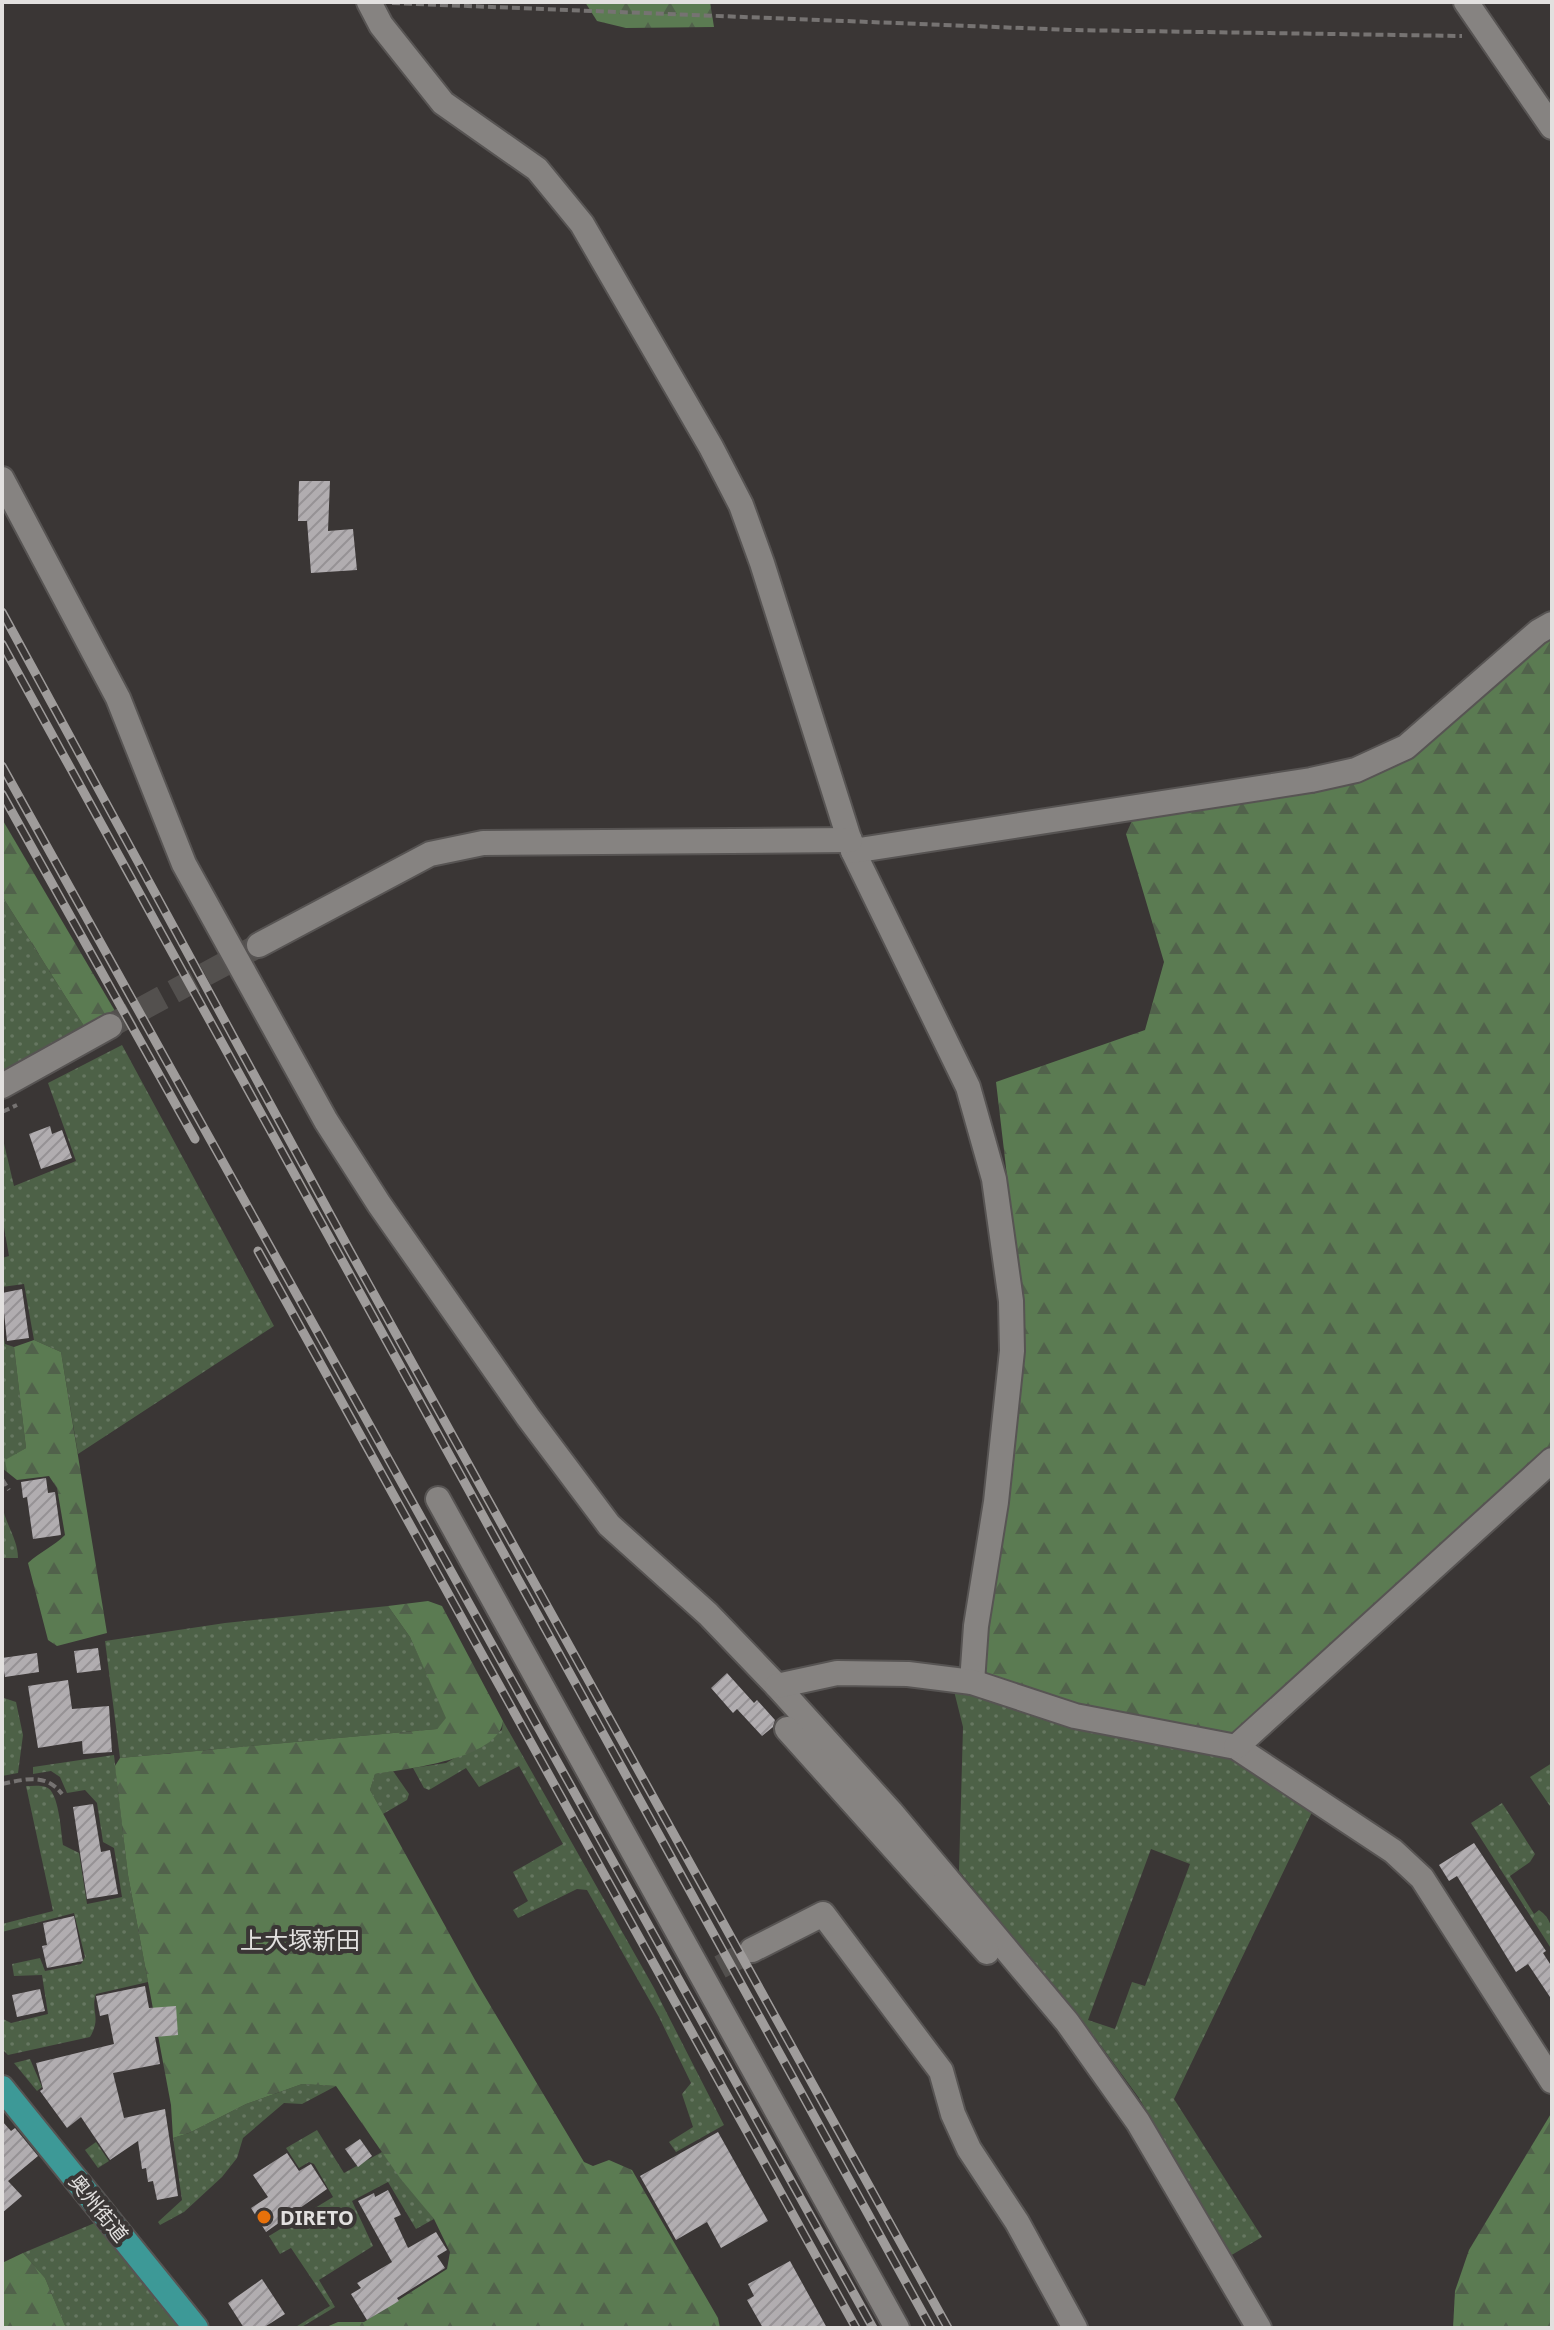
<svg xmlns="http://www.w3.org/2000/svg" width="1554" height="2330" viewBox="0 0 1554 2330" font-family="'Noto Sans','Noto Sans JP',sans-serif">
<defs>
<pattern id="grass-dots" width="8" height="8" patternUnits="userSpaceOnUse" patternTransform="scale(2)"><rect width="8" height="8" fill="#4d6147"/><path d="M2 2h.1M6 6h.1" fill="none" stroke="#667761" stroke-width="1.8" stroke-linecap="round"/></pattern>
<pattern id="forest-firs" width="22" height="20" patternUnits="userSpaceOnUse" patternTransform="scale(2)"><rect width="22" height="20" fill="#5b7b52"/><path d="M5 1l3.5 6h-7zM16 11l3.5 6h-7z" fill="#51624b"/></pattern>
<pattern id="building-hatch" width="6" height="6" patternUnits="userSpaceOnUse" patternTransform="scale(2)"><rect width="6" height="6" fill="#b1adb0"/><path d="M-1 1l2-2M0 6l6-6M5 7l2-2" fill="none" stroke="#969295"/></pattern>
</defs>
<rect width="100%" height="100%" fill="#3a3635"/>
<!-- grass -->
<g fill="url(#grass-dots)" fill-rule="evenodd">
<polygon points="2,896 84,1026 2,1073"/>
<polygon points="122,1045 274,1326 78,1454 61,1352 34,1340 24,1284 2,1287 2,1258 9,1256 2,1216 2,1135 14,1186 76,1161 48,1083"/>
<polygon points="2,1324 5,1344 14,1347 26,1448 6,1460 7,1472 2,1468"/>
<path d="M2 1504C5 1524 18 1539 18 1558H4L2 1556Z"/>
<polygon points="388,1606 410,1637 447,1718 437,1729 120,1758 105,1641 225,1623"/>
<polygon points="2,1684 4,1698 16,1702 23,1735 18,1773 2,1776"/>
<path d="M953 1687 1234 1755 1314 1808 1174 2099 1262 2237 1230 2256 1139 2098 1096 2039 959 1871 963 1727ZM1151 1849 1190 1864 1145 1986 1132 1982 1115 2029 1088 2020Z"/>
<polygon points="503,1721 654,1988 724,2125 676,2152 669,2142 693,2127 682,2094 691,2083 659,2017 587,1890 577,1889 518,1918 513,1910 528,1901 513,1872 563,1844 519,1766 479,1787 466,1768 429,1790 424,1788 413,1768 446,1763 502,1730"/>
<path d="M114 1755 128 1875 148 1982 96 1994C90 2011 102 2017 90 2037L8 2055 2 2049V2014L3 2019 11 2023 48 2014 42 1975 14 1976 12 1964 40 1958 45 1971 81 1964 85 1957 74 1913 2 1932V1924L53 1911 26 1786C32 1786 40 1785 46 1787 59 1791 61 1832 63 1845L79 1853 87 1904 122 1897 114 1848 103 1842 97 1803 85 1790 67 1793 60 1777 51 1771 33 1774V1767Z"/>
<polygon points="1552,1763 1552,1809 1530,1777"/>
<polygon points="393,1771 409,1794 407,1800 383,1814 370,1790 375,1774"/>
<path d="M1502 1803 1535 1854 1530 1862 1510 1876 1534 1914 1539 1910C1554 1920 1552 1933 1552 1950L1471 1823Z"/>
<polygon points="30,2059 42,2087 37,2091 14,2063"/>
<polygon points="302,2084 336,2086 302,2104 284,2103 243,2138 237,2158 222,2177 184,2212 160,2225 158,2222 182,2200 173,2138 189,2133 246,2104"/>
<polygon points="317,2130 344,2173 382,2152 434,2219 416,2229 388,2182 352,2201 373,2246 319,2280 335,2307 300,2328 294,2328 330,2306 291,2248 280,2254 269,2236 333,2197 314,2164 309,2162 299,2168 286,2148"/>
<polygon points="96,2142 109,2161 98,2168 85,2150"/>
<polygon points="97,2222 183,2328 66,2328 45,2278 23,2253"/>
</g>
<!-- forest -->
<g fill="url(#forest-firs)">
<polygon points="585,2 710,2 714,27 626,28 597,21"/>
<polygon points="1552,625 1552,1472 1254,1741 1076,1710 981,1676 1021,1296 996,1082 1145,1030 1164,962 1126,834 1138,808 1356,770"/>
<polygon points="2,819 115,1011 84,1026 2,896"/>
<path d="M34 1340 61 1352 107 1633 57 1646 48 1640 28 1563C40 1552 54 1546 65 1535L57 1488 49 1476 17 1480 7 1472 5 1460 26 1448 14 1347Z"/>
<path d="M428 1601 442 1606 503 1721C499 1759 406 1769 375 1774L370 1790 475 1980 584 2162 593 2166 609 2160 632 2170 718 2318 720 2328H324L338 2322H364L447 2269 450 2252 434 2219 400 2178 336 2086 302 2084 246 2104 189 2133 173 2138 171 2105 128 1875 115 1766 120 1758 437 1729 446 1718 410 1637 388 1606Z"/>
<polygon points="1552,2112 1552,2328 1453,2328 1455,2291 1469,2250"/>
<polygon points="23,2253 45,2278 66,2328 2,2328 2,2263"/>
</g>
<!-- building -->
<g fill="url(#building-hatch)">
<polygon points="299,481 330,481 328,531 353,529 357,570 311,573 307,521 298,521"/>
<polygon points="50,1126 52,1134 62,1130 72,1158 41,1169 29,1134"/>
<polygon points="22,1289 29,1338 7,1341 2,1293"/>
<polygon points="46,1478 48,1493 55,1492 61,1535 33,1539 27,1497 23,1498 21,1482"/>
<polygon points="98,1648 101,1670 77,1673 74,1651"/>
<polygon points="37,1653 39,1672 5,1677 2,1658"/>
<polygon points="727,1673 754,1703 757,1700 775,1720 773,1727 762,1736 737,1709 733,1713 711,1688"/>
<polygon points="68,1680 72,1709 109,1706 112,1752 83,1754 82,1741 38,1748 28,1686"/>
<polygon points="93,1804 101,1852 110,1850 118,1894 87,1899 73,1807"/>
<polygon points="1474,1843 1546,1951 1543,1953 1552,1967 1552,2000 1528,1964 1516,1972 1457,1876 1449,1881 1439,1865"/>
<polygon points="74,1916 83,1961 47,1968 42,1946 47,1945 43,1923"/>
<polygon points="145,1986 149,2008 176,2006 178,2035 155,2037 160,2064 113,2073 124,2118 165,2109 178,2196 157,2200 153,2181 148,2182 146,2168 142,2169 138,2141 110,2160 81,2117 67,2128 40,2091 43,2089 36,2063 114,2044 108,2014 100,2016 96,1996"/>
<polygon points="40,1989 45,2011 17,2017 12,1995"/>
<polygon points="2,2121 11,2131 15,2128 38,2156 8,2181 22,2196 2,2213"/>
<polygon points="718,2132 768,2221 721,2248 707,2222 676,2240 640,2176"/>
<polygon points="360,2139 372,2156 358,2167 345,2149"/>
<polygon points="287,2153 299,2171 311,2164 327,2189 266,2232 251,2208 268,2197 253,2175"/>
<polygon points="388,2190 401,2215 394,2218 408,2248 436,2232 447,2250 437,2256 445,2268 397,2298 399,2301 367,2320 351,2294 361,2288 357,2283 392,2262 358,2201 374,2193 375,2197"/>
<polygon points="790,2261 827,2328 763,2328 747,2300 754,2296 748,2284"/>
<polygon points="262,2279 285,2314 263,2328 244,2328 228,2303"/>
</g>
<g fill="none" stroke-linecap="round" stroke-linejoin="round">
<!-- minor-tunnel -->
<g stroke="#53504e" stroke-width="24" stroke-dasharray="24 12" stroke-linecap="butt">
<polyline points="110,1026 254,948"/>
<polyline points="720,1967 752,1950"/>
</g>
<!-- minor casing -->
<g stroke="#575453" stroke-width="28">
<g id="minor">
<polyline points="369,2 381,25 443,103 537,169 582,224 711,447 741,505 762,563 853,851 968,1087 994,1179 1011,1301 1012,1351 996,1502 976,1626 972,1682"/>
<polyline points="1466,2 1552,127"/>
<polyline points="2,479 118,698 184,864 326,1121 379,1204 528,1417 609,1525 708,1614 777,1686 891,1812 1067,2022 1138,2122 1259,2328"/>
<polyline points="853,851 1311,780 1356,770 1406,747 1538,632 1552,624"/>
<polyline points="259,945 430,854 483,843 850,840"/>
<polyline points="2,1086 110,1026"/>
<polyline points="438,1499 897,2328"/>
<polyline points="777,1686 837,1673 908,1674 972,1682 1075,1716 1236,1747 1393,1851 1422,1878 1552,2081"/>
<polyline points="787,1729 987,1952"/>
<polyline points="1236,1747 1552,1460"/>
<polyline points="752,1950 823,1914 941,2071 953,2114 969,2149 1017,2222 1075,2328"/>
</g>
</g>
<!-- major casing -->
<g stroke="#575453" stroke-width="28">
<polyline id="major" points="2,2088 196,2328"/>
</g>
<!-- path -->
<g stroke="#767372" stroke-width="4" stroke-dasharray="8 4" stroke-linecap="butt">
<polyline points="392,3 1071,30 1462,36"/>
<polyline points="2,1112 17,1105"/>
<polyline points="2,1479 9,1490"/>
<path d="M2 1784C26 1779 46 1773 62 1794"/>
</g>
<!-- minor -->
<use href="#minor" stroke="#868381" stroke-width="24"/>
<!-- major -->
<use href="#major" stroke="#3d9997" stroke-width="24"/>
<!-- rail casing -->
<g stroke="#9f9c9b" stroke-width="9">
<g id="rail">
<polyline points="2,612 350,1251 948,2328"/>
<polyline points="2,644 931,2328"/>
<polyline points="2,766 873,2328"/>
<polyline points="2,794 195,1139"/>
<polyline points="258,1251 856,2328"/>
</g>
</g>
<!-- rail -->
<use href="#rail" stroke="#3a3635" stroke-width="6" stroke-dasharray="18" stroke-linecap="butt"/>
</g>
<!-- markers -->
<circle fill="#e8710a" stroke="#3a3635" stroke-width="3" cx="264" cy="2217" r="8"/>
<g text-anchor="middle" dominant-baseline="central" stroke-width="8" stroke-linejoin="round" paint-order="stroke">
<!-- street labels -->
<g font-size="20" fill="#e2e0df" stroke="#3a3635">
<text transform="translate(99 2208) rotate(51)">奥州街道</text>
</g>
<!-- poi labels -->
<g font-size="20" font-weight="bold" fill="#e2e0df" stroke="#3a3635" text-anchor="start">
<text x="280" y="2217">DIRETO</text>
</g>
<!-- quarter labels -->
<g font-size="24" fill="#e2e0df" stroke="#3a3635">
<text x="300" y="1939">上大塚新田</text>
</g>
</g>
<!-- border -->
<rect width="1554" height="2330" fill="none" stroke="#e2e0df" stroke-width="8"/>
</svg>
